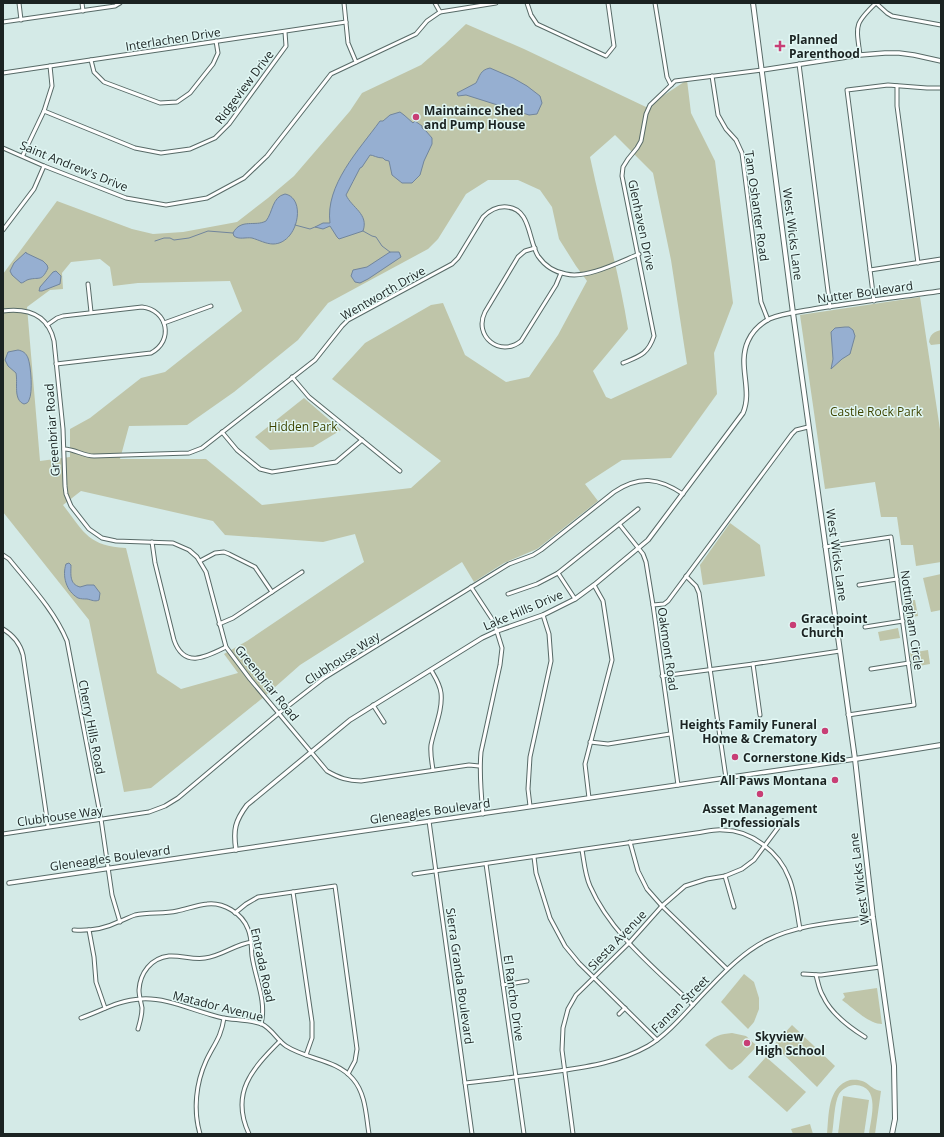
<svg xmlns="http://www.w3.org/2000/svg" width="944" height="1137" viewBox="0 0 944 1137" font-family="'Open Sans',sans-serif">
<rect width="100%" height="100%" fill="#d4eae7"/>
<!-- green -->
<g fill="#bfc5a9" fill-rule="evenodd">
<path d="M466 24 524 49 646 107 687 80 691 113 715 161 733 303 714 353 717 394 671 458 622 460 585 484 598 501 537 549 504 563 474 582 462 562 300 665 265 696 151 788 124 792 89 620 3 512V274L57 201 132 229 153 234 183 232 237 222 268 198 294 176 350 111 362 93 421 65 444 45ZM615 135 653 173 671 260 687 364 611 399 606 397 593 371 628 329C619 271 602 214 590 157ZM488 180H518L540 190 552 207 559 239 576 266 587 281 558 335 529 377 506 382 465 355 443 303 431 305 365 343 332 379 441 461 411 488 262 505 206 459H120L129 426 187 425 234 392 298 340 328 303 428 249 438 239 466 194ZM100 259 110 267 113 286 138 283 230 281 242 311 165 372 141 378 90 418 70 429V457L40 461 27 307 50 290 63 289 62 273 71 262ZM81 491 213 521 225 535 323 542 355 534 364 562 247 641 224 654 238 673 181 689 157 673 126 548C88 546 84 532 63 505Z"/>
<polygon points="920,297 941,436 941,562 916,566 913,545 901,545 897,517 881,517 875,482 825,489 800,315"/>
<path d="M941 330 940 344 931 345 929 342C930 334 934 332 941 330Z"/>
<polygon points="304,398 341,430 313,447 270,450 255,437"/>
<polygon points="730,523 760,545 765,576 703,585 700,565"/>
<polygon points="941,574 941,610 931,612 923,578"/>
<polygon points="915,600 918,616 906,618 904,601"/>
<polygon points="898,628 900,638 880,641 878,632"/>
<polygon points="928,650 930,664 913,667 910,653"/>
<polygon points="744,974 754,982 759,998 759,1009 754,1022 748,1029 721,1002"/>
<path d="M877 988 882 1024C869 1024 853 1008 842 1000L845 997 843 993Z"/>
<polygon points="792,1025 835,1066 817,1087 774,1045"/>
<path d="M732 1033 746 1036 757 1046 741 1063 732 1070 729 1069 705 1045C713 1036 721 1034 732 1033Z"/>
<polygon points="766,1057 806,1092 787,1112 748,1077"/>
<path d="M850 1080C869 1078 868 1089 881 1091L875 1134H869C871 1118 881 1086 855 1085 849 1085 842 1089 839 1094 834 1103 834 1124 832 1134H827C829 1115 827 1087 850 1080Z"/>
<polygon points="843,1096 869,1100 864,1134 838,1134"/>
<polygon points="810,1124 813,1134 793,1134 791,1129"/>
</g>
<!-- water -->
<g fill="#96afd1" stroke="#71859c">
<path d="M490 68 513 78 527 86 540 96 542 103 537 114 529 115 466 95 458 96 457 93 476 83C480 76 480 70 490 68Z"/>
<path d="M400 112 404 115 413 123 415 121 422 126V128L426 131 432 138V144L424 161 420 175 412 183H402L392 175 389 161 385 160 383 158C377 158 373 155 370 155L362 167 360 168C355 177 351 186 346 195 352 208 369 214 363 231L339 239 337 237 330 226 323 229 315 227 323 223H330C325 185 359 150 380 121H383L390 115Z"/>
<path d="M285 194C307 198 298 244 273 244 266 244 259 240 252 238 246 237 239 240 234 236L233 233C241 218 255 227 266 221 273 212 272 197 285 194Z"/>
<path d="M26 252V253L43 261 47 265 48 268C41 283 39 276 27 280 25 281 23 283 21 283L12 275 10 271 14 263Z"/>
<polygon points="390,252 399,252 401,257 368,279 360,283 355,282 351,276 353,270 367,267"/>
<polygon points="56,271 61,276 60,284 42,291 39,291 40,287 53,272"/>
<polygon points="845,327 849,327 853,330 855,336 850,354 842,359 831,369 833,359 831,332 835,328"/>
<path d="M18 350C23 351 26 353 28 358 31 366 33 393 29 400 28 403 27 403 24 404 13 400 18 383 16 373L8 366 5 360 8 352Z"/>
<path d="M69 563 71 565C71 574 69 584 80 587L87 585H94L100 593 99 600C95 602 92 600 87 599 84 599 81 599 78 598 66 591 62 576 66 564Z"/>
</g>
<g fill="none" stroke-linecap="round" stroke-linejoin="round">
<!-- stream -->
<g stroke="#71859c" stroke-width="1">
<polyline points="295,225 310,229 315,227"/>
<polyline points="363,231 372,236 376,237 382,246 390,252"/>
<polyline points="155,241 164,238 170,238 174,240 189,238 208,231 233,233"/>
</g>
<!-- minor casing -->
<g stroke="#576a67" stroke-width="5">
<g id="minor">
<polyline points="19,3 21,20"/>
<polyline points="82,3 83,11"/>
<polyline points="344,3 348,43 356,62"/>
<polyline points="435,3 440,12"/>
<polyline points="527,3 531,15 537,24 606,56 614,46 608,3"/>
<polyline points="655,3 667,77 671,85"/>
<polyline points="876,3 887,13 892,16 941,25"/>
<polyline points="3,22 115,6 120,3"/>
<path d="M860 55C856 25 854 24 876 3"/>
<polyline points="91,60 94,72 104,82 160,103 177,102 190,93 213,64 218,53 216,41"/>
<polyline points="799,64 830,307"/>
<polyline points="3,73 346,22"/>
<polyline points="712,76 718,115 726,129 736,140 742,153 761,302 768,320"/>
<polyline points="897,86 897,106 918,263"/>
<polyline points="44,111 135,148 161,153 190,149 215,138 229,124 286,46 285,32"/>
<polyline points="3,148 44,166 126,198 166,205 207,198 244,178 267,156 331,74 416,34 427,21 440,12 496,3"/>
<polyline points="23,155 44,111 52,86 50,66"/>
<polyline points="3,230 34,189 44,166"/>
<path d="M535 248 525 251 518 257 485 312C473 336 500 358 521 341L556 285 561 273"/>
<polyline points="870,270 941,259"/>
<polyline points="88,284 91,312"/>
<polyline points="874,301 847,90 888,85 927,88 941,88"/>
<path d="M3 311C28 308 48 315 54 341L63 429 65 486 66 494 71 506 89 529 102 538 116 541 173 543 189 550 197 557 206 572 226 647 250 679 327 771C339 778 348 781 361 781L469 765 479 766"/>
<polyline points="164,323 211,306"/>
<path d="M47 325 57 318 63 316 142 307C168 310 174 341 151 353L56 364"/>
<path d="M623 363C640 356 648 354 654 336L622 176 623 167 628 159 637 148 641 141 646 114 650 105 671 85 675 81 762 70"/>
<polyline points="292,377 309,397 400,471"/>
<polyline points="222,432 237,450 260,469 272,472 336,462 362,440"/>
<path d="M64 449C75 449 83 456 94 456L189 453 202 448 315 360 342 326 348 320 452 264 458 258 483 217C490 210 497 206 507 207 531 209 528 240 538 256 545 266 554 272 566 274 587 279 619 262 639 254"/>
<polyline points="620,525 643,554 646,562 653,605 678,785"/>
<path d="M152 542 155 563 174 640C184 669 206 657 226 647"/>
<polyline points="825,547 891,537 914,705 848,715"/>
<path d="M3 555 9 559C30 585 54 610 67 641L101 819 112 895 120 922"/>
<polyline points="200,561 215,553 224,552 229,554 255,567 272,592"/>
<polyline points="558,573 575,599"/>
<polyline points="686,576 696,586 699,593 726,778"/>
<polyline points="859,585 897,579"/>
<path d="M471 587 494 622 502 648 500 665 481 752C479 773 481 793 483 814"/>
<polyline points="508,594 537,584 558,573 638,509"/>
<polyline points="653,605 664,604 668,601 792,434 796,430 808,427"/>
<polyline points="219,624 233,618 302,572"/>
<polyline points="865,627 903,621"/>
<path d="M3 629C13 635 20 643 23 655L48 826"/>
<polyline points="753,664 760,715"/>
<polyline points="871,669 909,663"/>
<path d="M431 670C435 677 440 684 441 693 443 710 434 729 431 745 430 754 432 762 433 770"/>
<polyline points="662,676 753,664 840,651"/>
<polyline points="373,705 384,722"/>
<polyline points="590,742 608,744 670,734"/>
<polyline points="589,798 585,764 612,660 603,601 594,585"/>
<polyline points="530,806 528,789 530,757 551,661 549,634 543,615"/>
<polyline points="429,821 472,1134"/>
<path d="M3 834 149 812 165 806 178 798 279 713 324 678 509 564 533 555 541 550 614 492C640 475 659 478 683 494"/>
<polyline points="630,842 638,871 647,889 662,906 727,969"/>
<path d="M582 850C584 861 585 875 590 886 611 934 656 969 693 1005"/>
<polyline points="534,857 536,873 550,918 565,946 579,963 657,1040"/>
<polyline points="486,864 524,1134"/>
<path d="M414 874 696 833C705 832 714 829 723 830 751 830 779 852 789 878 795 892 797 913 800 929"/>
<polyline points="725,876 734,907"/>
<polyline points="293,892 312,1022 312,1038 306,1055"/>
<polyline points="235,913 246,904 258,897 335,886 357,1049 355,1061 348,1074"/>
<path d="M74 930C90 931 104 929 118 922 124 920 129 917 135 915 149 912 164 914 177 911 187 909 197 905 207 904 223 902 242 913 248 929 252 938 251 947 252 956 255 978 267 1001 261 1024"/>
<polyline points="89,930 94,957 96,982 105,1008"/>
<polyline points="803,974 821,975 880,967"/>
<path d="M816 975C818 982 819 990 823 996 831 1014 849 1027 865 1037"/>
<polyline points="503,985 527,981"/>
<polyline points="619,1014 625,1008"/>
<path d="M81 1018C101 1011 119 1000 141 999 167 997 196 1012 223 1018 235 1020 250 1020 262 1024 272 1029 277 1040 286 1046 308 1060 336 1059 353 1079 366 1094 366 1116 369 1134"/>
<path d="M138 1029C140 1022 142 1016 142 1008 141 1002 139 996 139 990 140 973 151 958 169 956 181 955 193 960 205 958 222 956 235 944 252 942"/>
<path d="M465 1083C494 1080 523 1076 552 1072 585 1067 618 1063 648 1046 669 1034 691 1006 709 988 726 970 745 951 767 940 799 924 838 922 873 917"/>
<path d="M200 1134C193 1110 196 1083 206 1061 214 1044 221 1038 224 1018"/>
<path d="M249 1134C230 1093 252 1069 280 1041"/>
<polyline points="573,1134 562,1050 563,1028 568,1009 576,995 629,943 662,906 685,886 707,879 725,876 742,869 754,860 783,821"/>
</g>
</g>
<!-- tertiary casing -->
<g stroke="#576a67" stroke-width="5.5">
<g id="tertiary">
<polyline points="762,70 860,55 885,53 899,53 914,55 941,61"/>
<path d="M236 850C233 830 235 821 247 805L350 720 482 638 497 631 543 615 575 599 594 585 648 540 743 413C753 390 737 365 748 341 752 332 760 324 769 319 783 313 799 312 814 309 856 302 899 297 941 291"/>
<polyline points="9,883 855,759"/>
</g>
</g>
<!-- secondary casing -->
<g stroke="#576a67" stroke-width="6">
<g id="secondary">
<polyline points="753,3 793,313 855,759 873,917 894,1066 895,1119 892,1134"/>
<polyline points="855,759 941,745"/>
</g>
</g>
<!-- minor -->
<use href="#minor" stroke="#fff" stroke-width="3"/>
<!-- tertiary -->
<use href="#tertiary" stroke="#fff" stroke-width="3.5"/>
<!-- secondary -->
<use href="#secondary" stroke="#fff" stroke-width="4"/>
</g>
<!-- markers -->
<g fill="#c83e75" stroke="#e1f7f4" stroke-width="1.5">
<path d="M778 40h4v4h4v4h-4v4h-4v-4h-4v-4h4z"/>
<circle cx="416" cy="117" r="4"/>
<circle cx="793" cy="625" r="4"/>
<circle cx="825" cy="731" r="4"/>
<circle cx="735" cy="757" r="4"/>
<circle cx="835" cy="780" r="4"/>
<circle cx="760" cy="794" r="4"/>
<circle cx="747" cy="1043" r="4"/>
</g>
<g text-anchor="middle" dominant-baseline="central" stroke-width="3" stroke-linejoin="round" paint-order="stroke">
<!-- street labels -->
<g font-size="12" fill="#1b2322" stroke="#e1f7f4">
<text transform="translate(173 39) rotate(-9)">Interlachen Drive</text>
<text transform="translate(244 87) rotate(-53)">Ridgeview Drive</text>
<text transform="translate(74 166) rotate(22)">Saint Andrew's Drive</text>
<text transform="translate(757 206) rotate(82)">Tam Oshanter Road</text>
<text transform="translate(642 225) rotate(78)">Glenhaven Drive</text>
<text transform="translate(793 234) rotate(83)">West Wicks Lane</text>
<text transform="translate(865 292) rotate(-8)">Nutter Boulevard</text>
<text transform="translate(383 293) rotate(-30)">Wentworth Drive</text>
<text transform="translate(52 430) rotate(-94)">Greenbriar Road</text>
<text transform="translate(837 555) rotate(82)">West Wicks Lane</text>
<text transform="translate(523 610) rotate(-23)">Lake Hills Drive</text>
<text transform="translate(912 620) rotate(82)">Nottingham Circle</text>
<text transform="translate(668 649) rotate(82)">Oakmont Road</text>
<text transform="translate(342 658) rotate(-33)">Clubhouse Way</text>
<text transform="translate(267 683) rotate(51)">Greenbriar Road</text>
<text transform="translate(92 727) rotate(79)">Cherry Hills Road</text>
<text transform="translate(430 811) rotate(-8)">Gleneagles Boulevard</text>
<text transform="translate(60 816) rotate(-8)">Clubhouse Way</text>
<text transform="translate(110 858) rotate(-8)">Gleneagles Boulevard</text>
<text transform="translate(859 879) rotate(-97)">West Wicks Lane</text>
<text transform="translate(617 940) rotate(-46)">Siesta Avenue</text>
<text transform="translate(263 965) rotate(78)">Entrada Road</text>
<text transform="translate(460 976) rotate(82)">Sierra Granda Boulevard</text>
<text transform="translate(514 998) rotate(82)">El Rancho Drive</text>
<text transform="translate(680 1004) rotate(-45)">Fantan Street</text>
<text transform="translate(218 1006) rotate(14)">Matador Avenue</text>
</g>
<!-- poi labels -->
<g font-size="12" font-weight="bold" fill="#1b2322" stroke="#e1f7f4" text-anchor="start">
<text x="789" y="39">Planned<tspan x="789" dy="14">Parenthood</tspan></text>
<text x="424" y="110">Maintaince Shed<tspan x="424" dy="14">and Pump House</tspan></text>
<text x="801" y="618">Gracepoint<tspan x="801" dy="14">Church</tspan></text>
<text x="817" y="724" text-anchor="end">Heights Family Funeral<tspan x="817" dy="14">Home &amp; Crematory</tspan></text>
<text x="743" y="757">Cornerstone Kids</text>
<text x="827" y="780" text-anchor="end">All Paws Montana</text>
<text x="760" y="808" text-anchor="middle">Asset Management<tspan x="760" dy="14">Professionals</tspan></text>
<text x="755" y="1036">Skyview<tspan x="755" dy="14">High School</tspan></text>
</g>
<!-- park labels -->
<g font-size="12" fill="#3d4400" stroke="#e1f7f4">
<text x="876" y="411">Castle Rock Park</text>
<text x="303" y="426">Hidden Park</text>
</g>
</g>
<!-- border -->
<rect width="944" height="1137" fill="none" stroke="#1b2322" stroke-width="8"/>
</svg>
